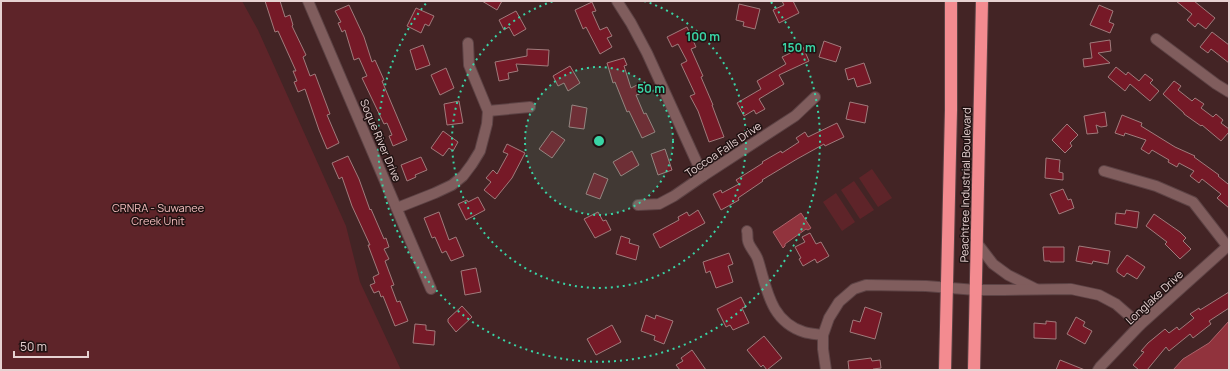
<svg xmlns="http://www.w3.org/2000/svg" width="1230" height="371" viewBox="0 0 1230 371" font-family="Manrope,sans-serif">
<rect width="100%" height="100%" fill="#432425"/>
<!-- green -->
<g fill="#5e2429">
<polygon points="1,1 242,1 258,30 346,226 360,282 401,370 1,370"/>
<polygon points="872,169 892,198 878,207 859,178"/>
<polygon points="854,181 874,210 860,219 841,190"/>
<polygon points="836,193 855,222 842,231 823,202"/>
</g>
<!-- water -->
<g fill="#91333d" stroke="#ab636a">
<polygon points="801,213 811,228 808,230 806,229 785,244 785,246 783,248 773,232"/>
<polygon points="1229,321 1229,370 1173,370 1183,359 1209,343"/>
</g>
<!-- building -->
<g fill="#761927" stroke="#a07b7c">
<polygon points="265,1 280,1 285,17 290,15 293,25 292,26 306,55 303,57 310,76 315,74 330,114 327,115 339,143 327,149 319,130 305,89 298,92 294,82 297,81 293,71 296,71 278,31 275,32"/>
<polygon points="482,1 502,1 497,10"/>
<polygon points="782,1 793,1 799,13 779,23 773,10 784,5"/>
<polygon points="1176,1 1194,1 1215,18 1206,29 1198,23 1195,27 1187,20 1192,14"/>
<polygon points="592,2 596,11 592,12 600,30 607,27 612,36 607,38 612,47 600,54 586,27 583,29 575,10"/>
<polygon points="739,4 760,9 755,29 743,26 744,22 736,20"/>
<polygon points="349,5 364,37 372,62 375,60 384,80 382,81 407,140 393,146 389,136 392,135 387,123 384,124 362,78 367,76 359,58 354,60 345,30 342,32 338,23 341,22 335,11"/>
<polygon points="1099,5 1113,11 1109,22 1114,24 1110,33 1090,25"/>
<polygon points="416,8 434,16 429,26 425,24 421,33 407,26"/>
<polygon points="516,11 526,29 514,36 509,27 504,30 499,20"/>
<polygon points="687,27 696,47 691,49 703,76 701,77 713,105 712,105 724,137 709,142 698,111 690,96 695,94 681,64 687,61 678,44 672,47 667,37"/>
<polygon points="1212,32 1229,45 1229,63 1211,49 1208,53 1200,47"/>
<polygon points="1110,40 1111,51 1098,53 1110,63 1084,67 1083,59 1092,58 1090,43"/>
<polygon points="824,41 841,47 836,62 819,57"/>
<polygon points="423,45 430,65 416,70 410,50"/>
<polygon points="803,47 809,61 779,75 784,84 759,99 765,109 756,114 754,110 744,116 737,103 761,89 757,81 786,64 782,57"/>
<polygon points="527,49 549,50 548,66 516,64 518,71 508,73 509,79 499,81 495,62 527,56"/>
<polygon points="624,58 627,65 624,66 631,88 637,85 640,94 636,95 644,114 646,113 655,132 642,138 629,111 627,112 615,82 613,83 607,63"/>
<polygon points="864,63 871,83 857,87 854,78 848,80 845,69"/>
<polygon points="570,66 580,83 568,91 564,83 558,86 553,76"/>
<polygon points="1116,67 1126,75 1128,72 1139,81 1145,74 1153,80 1150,83 1159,91 1150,101 1130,84 1125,91 1108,77"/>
<polygon points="446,68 454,88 440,95 431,75"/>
<polygon points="1174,81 1181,86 1178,90 1192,101 1195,98 1204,104 1201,108 1213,117 1216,114 1223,120 1221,123 1229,129 1229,132 1221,141 1202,125 1201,126 1184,114 1184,113 1163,94"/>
<polygon points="459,101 463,123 447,125 444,104"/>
<polygon points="850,102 868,106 865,123 846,119"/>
<polygon points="572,105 587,108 584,129 569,127"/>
<polygon points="1105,112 1107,126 1101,127 1096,125 1098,133 1087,134 1084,116"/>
<polygon points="1122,115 1142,123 1141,126 1175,147 1195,156 1194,157 1219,175 1218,176 1228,184 1229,183 1229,208 1217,198 1221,194 1202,179 1199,183 1190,176 1194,171 1179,163 1177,167 1168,162 1169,160 1152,150 1149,154 1141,149 1146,140 1125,133 1124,136 1115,133"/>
<polygon points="837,123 844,137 825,146 824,144 797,159 762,180 763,181 738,198 739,200 721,210 713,194 721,190 722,193 739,184 736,180 763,163 762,162 781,151 782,153 799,142 796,138 805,132 808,137"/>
<polygon points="1067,124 1078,135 1070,143 1072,146 1065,153 1052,140"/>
<polygon points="443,131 458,142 453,151 449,148 443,156 431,148"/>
<polygon points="552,131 565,140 552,158 539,149"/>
<polygon points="507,144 525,153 512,178 495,199 484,190 491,182 486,178 493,170 497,174 508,154 503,152"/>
<polygon points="665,149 672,170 658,175 651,154"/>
<polygon points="632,151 639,165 621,176 613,162"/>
<polygon points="348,156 359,179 370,210 371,209 384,239 386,238 389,247 384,249 389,259 385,261 394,285 391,286 397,302 400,301 408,321 395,326 383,296 381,297 379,291 374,293 370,285 375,283 373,277 379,274 368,245 370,245 352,206 342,177 339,179 332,163"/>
<polygon points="421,157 427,170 415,175 416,177 407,181 401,165"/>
<polygon points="1046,158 1060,160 1059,172 1063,173 1063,180 1045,178"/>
<polygon points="594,173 608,179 600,199 586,194"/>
<polygon points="1063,189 1068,200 1071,199 1074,208 1059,214 1050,194"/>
<polygon points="478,197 485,210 466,220 458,204 467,200 468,202"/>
<polygon points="698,210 705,223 660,248 653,234 679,220 678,217 687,212 689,216"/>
<polygon points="1126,210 1139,212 1137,228 1115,224 1116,213 1125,214"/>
<polygon points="439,212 449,240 456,237 464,256 451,261 446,251 442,253 435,237 432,238 424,218"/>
<polygon points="598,212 603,221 606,220 611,230 595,238 584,219"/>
<polygon points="1154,214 1180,232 1186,238 1183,241 1191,249 1180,259 1165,244 1167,242 1146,226"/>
<polygon points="810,233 816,244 821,242 829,256 817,263 815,259 803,266 799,259 801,258 795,247 805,242 802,237"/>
<polygon points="621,236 630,239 629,243 639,246 636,260 616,254"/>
<polygon points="1079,246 1110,251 1108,264 1093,261 1092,264 1076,261"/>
<polygon points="1043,247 1064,247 1064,262 1050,262 1050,261 1044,261"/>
<polygon points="729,253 733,264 728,266 733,282 716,288 710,271 706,273 703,262"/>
<polygon points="1127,255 1145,267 1137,279 1127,273 1124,277 1117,272 1117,269"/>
<polygon points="476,268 481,292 465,295 461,271"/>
<polygon points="1229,292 1229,308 1209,321 1211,324 1193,338 1190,334 1169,351 1166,347 1147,370 1139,370 1133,365 1144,352 1141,351 1148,343 1165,329 1169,333 1177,327 1179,330 1194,318 1190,314 1199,308 1200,310"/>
<polygon points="741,297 746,307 742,308 749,323 733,330 730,325 726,327 717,309"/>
<polygon points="462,306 472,317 456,332 448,322 448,319"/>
<polygon points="865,307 882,313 875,339 850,332 853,320 860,322"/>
<polygon points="646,315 655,319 656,315 673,321 664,344 654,340 655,336 641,331"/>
<polygon points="1076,317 1085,322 1083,326 1092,331 1085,344 1067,334"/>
<polygon points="1046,321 1056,322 1056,339 1034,338 1034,323 1046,324"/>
<polygon points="415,324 426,325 426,330 435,331 434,345 413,343"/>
<polygon points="612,325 621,342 596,355 587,339"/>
<polygon points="764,336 782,358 767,370 763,365 761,367 747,350"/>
<polygon points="692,350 706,370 680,370 676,365 683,361 681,358"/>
<polygon points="871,358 872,361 880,360 881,368 873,369 873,370 849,370 848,361"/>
<polygon points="1060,360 1085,370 1056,370"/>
</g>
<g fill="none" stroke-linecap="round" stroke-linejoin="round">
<!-- minor casing -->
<g stroke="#5d4345" stroke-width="12">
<g id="minor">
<polyline points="308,1 431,289"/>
<polyline points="617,1 631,23 647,53 703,176"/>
<polyline points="1156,39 1216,84 1229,92"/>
<polyline points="488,111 530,107"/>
<polyline points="1104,171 1156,186 1193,202 1228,247"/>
<polyline points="638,205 659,204 674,196 703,176 795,116 815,97"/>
<polyline points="397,208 435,193 452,185 463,176 472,164 480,151 487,124 488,111 469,65 468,43"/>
<path d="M747 231C748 234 747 238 748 241 749 247 756 253 758 260 767 289 770 321 804 332 810 334 817 334 823 335"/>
<polyline points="977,243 993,264 1008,275 1036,289"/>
<polyline points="826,370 823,349 823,335 829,318 839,302 854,289 866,285 926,286 976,290 1004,290 1071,289 1099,295 1116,304 1140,325"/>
<polyline points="1098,370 1100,367 1140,325 1229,245"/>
</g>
</g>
<!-- highway casing -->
<g stroke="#5d4345" stroke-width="14">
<g id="highway">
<polyline points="945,370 951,110 951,1"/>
<polyline points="974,370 982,1"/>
</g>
</g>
<!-- minor -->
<use href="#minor" stroke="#805d5d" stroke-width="10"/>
<!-- highway -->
<use href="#highway" stroke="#f38b90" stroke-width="12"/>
</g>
<!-- distance rings -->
<circle cx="599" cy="141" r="74" fill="#39d4a5" fill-opacity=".12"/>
<g fill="none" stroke="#39d4a5" stroke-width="2" stroke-dasharray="2 4">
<circle cx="599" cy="141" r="74"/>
<path d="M644 1A147 147 0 1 1 554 1"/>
<path d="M771 2A221 221 0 1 1 427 2"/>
</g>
<g text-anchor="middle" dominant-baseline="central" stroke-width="3" stroke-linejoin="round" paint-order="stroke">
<!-- street labels -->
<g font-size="11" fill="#e7d2d2" stroke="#201212">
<text transform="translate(381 140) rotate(67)">Soque River Drive</text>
<text transform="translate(723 149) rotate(-34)">Toccoa Falls Drive</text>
<text transform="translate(965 185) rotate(-89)">Peachtree Industrial Boulevard</text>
<text transform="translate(1154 297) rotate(-43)">Longlake Drive</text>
</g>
<!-- park labels -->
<g font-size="11" fill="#f4bebe" stroke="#201212">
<text x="158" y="207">CRNRA - Suwanee<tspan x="158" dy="13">Creek Unit</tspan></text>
</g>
</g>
<circle cx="599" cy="141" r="6" fill="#39d4a5" stroke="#201212" stroke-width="2"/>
<g font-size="12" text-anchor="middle" font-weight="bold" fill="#39d4a5" stroke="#201212" stroke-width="3" stroke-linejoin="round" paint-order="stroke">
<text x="703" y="41">100 m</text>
<text x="799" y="52">150 m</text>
<text x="651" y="93">50 m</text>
</g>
<!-- border -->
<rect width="1230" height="371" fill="none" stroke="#e7d2d2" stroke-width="4"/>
<!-- scale -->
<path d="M14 351v6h74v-6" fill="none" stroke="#e7d2d2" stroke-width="2"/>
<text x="20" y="351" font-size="12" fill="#e7d2d2" stroke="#201212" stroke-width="3" paint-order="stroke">50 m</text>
</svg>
